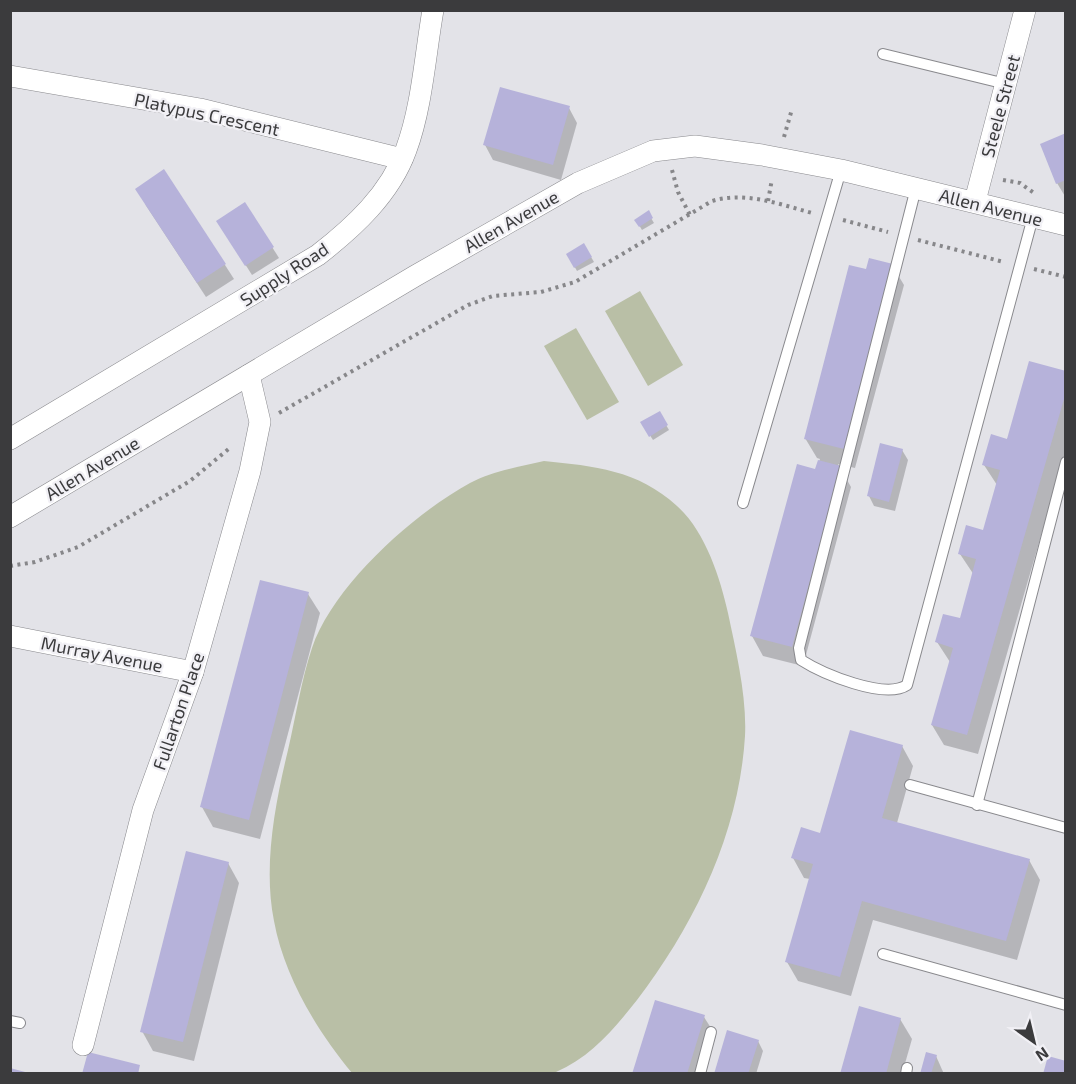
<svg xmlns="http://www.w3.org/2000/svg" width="1076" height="1084" viewBox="0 0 1076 1084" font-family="'Exo 2',sans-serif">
<rect width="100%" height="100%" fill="#e3e3e8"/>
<!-- green -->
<g fill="#b9bfa6">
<polygon points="640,291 683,365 648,386 605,311"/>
<polygon points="576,328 619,402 587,420 544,346"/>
<path d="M544 461C594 466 638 470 677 506 705 531 720 577 728 613 736 651 747 697 745 736 739 833 695 924 637 1000 614 1029 591 1057 556 1072 543 1078 521 1074 507 1074 455 1074 403 1074 352 1073 317 1031 284 976 274 921 263 866 275 804 288 750 296 716 301 681 312 648 333 586 413 514 470 483 492 471 519 467 544 461Z"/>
</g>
<!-- shadow -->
<g fill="#0003">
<polygon points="569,108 577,123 561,180 493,160 485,145"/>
<polygon points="1066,135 1066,198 1057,183"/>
<polygon points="145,204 225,265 234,279 206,297"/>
<polygon points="245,204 279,258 252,275 224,231"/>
<polygon points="648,213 654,223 642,230 636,220"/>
<polygon points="584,245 594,262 577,271 568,255"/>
<polygon points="892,265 904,285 855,468 838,464 851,487 803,666 763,656 752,636 820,459 817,458 805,438 867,271"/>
<polygon points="1066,372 1066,449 978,754 944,745 932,725 950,662 937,642 961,620 974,575 960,554 984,531 997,485 984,465"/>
<polygon points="659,413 669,430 653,440 642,423"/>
<polygon points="902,450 908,460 895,511 874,506 869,496"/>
<polygon points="308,594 320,613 260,839 213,827 202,807"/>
<polygon points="902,746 913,766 897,823 1029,860 1040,880 1017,960 873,920 851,996 798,981 787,962 810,879 804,878 793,858 821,834"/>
<polygon points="228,863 239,883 194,1061 153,1051 142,1031"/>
<polygon points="704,1017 716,1036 704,1074 634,1074"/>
<polygon points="900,1019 912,1039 902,1074 842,1074"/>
<polygon points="758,1041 763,1051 756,1074 715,1074"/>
<polygon points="936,1056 944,1074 921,1074"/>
</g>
<!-- building -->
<g fill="#b6b2da">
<polygon points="500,87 570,106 553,165 483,145"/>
<polygon points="1066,133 1066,180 1056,184 1040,144"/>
<polygon points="164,169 226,264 197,283 135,189"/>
<polygon points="245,202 274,247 245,266 216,221"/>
<polygon points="649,210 653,218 639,227 634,220"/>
<polygon points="584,243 592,257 574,268 566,254"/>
<polygon points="869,258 893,264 844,449 804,439 849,265 866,269"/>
<polygon points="1029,361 1066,371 1066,392 967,735 931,725 953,648 935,642 943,614 960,618 976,559 958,554 966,525 983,530 1000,470 982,465 991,434 1007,439"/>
<polygon points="660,411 668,425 649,437 640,422"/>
<polygon points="880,443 903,449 889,502 867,496"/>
<polygon points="818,460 841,466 792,647 750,636 797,464 815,469"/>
<polygon points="260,580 309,592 249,820 200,807"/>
<polygon points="850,730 903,745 882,818 1030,859 1006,941 862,901 840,977 785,962 813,864 791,858 801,827 820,833"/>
<polygon points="186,851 229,862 183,1042 140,1032"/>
<polygon points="655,1000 705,1015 687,1074 632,1074"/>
<polygon points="859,1006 901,1018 886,1074 840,1074"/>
<polygon points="727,1030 759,1040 748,1074 714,1074"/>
<polygon points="88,1052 140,1065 138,1074 82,1074"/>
<polygon points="926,1052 937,1055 931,1074 920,1074"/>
<polygon points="1048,1056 1066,1061 1066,1074 1043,1074"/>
<polygon points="10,1068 29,1073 28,1074 10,1074"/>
</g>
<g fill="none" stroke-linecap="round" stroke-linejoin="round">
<!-- service casing -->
<g stroke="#89898d" stroke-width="12">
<g id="service">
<polyline points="883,54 1006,84"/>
<path d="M916 188 799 648 801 660C823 674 885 700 907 685L1033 217"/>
<polyline points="743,503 841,170"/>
<polyline points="910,785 1066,828"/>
<polyline points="977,805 1066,462"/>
<polyline points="883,954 1066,1005"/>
<polyline points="10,1021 20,1023"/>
<polyline points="700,1074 711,1032"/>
<polyline points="906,1074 907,1068"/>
</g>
</g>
<!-- minor casing -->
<g stroke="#89898d" stroke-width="22">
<g id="minor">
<polyline points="10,76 200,109 402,159"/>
<polyline points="975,201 1025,10"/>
<path d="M10 439 318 255C354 227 390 194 406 150 422 107 425 56 433 10"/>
<polyline points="10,517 415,276 578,183 653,151 695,146 762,155 841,170 1066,225"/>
<polyline points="10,636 193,672"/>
<polyline points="83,1045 143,810 193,672 250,471 260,422 249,375"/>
</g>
</g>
<!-- path -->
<g stroke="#87878a" stroke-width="4" stroke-dasharray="3 4.5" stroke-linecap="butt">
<polyline points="784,137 792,109"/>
<polyline points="672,170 678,192 690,215"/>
<polyline points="1003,180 1020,183 1034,193"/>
<polyline points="768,201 772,179"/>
<polyline points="843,220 888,232"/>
<polyline points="918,240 1004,262"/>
<polyline points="1034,269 1066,277"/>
<path d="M279 413 468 305 493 296 541 292 575 282 712 201C745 191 779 204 812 213"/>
<polyline points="10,566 35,562 78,547 190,481 231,447"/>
</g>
<!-- service -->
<use href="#service" stroke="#fff" stroke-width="10"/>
<!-- minor -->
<use href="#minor" stroke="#fff" stroke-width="21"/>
</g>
<g text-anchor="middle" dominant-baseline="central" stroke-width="4.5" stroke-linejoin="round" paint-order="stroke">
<!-- street labels -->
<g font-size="18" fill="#3b3b3d" stroke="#f1f0f5">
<text transform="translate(1000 106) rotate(-75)">Steele Street</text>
<text transform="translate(207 114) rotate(12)">Platypus Crescent</text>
<text transform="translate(991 207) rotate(14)">Allen Avenue</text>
<text transform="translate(511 221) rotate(-30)">Allen Avenue</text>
<text transform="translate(284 274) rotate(-33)">Supply Road</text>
<text transform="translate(92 468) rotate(-31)">Allen Avenue</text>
<text transform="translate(102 654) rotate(11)">Murray Avenue</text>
<text transform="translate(178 711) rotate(-71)">Fullarton Place</text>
</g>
</g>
<!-- border -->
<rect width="1076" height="1084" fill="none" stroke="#3b3b3d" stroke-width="24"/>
<!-- north arrow -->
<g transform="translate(1034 1042) rotate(146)" stroke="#f1f0f5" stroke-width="4.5" paint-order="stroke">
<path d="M0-4.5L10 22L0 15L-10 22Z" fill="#3b3b3d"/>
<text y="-9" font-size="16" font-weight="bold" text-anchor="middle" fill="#3b3b3d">N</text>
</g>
</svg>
